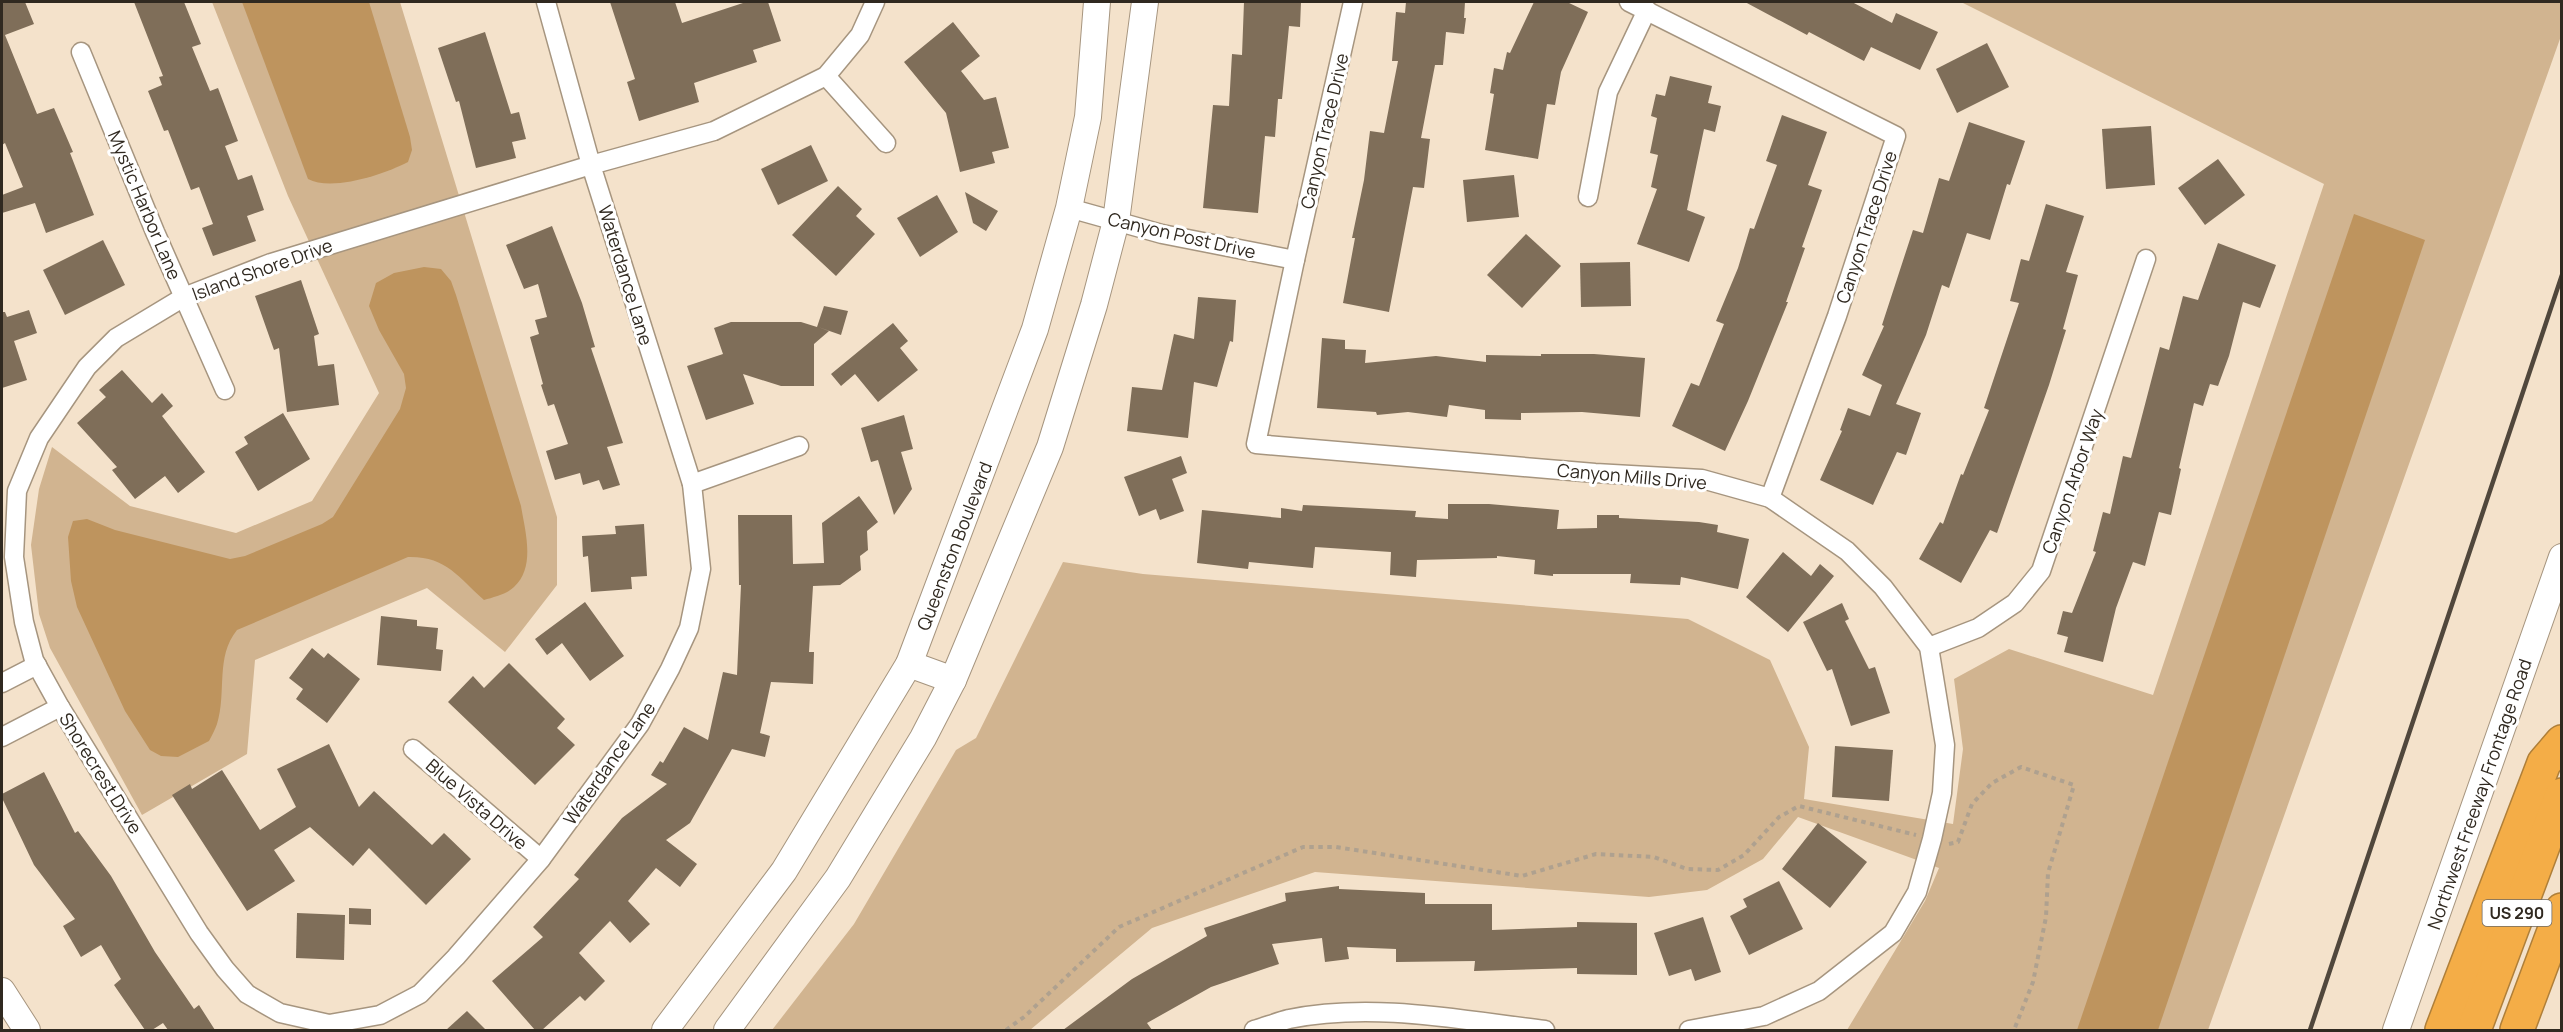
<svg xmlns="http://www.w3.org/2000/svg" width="2563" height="1032" viewBox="0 0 2563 1032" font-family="Manrope,sans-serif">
<rect width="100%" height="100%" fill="#f4e2cb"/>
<!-- green -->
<g fill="#d1b490">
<polygon points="212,2 400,2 557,517 557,585 505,652 427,588 255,660 247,754 142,815 50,648 39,614 31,545 39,489 52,447 130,506 236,533 312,501 379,393 288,196"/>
<polygon points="1961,2 2561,2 2561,36 2208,1030 1847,1030 1925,901 1939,868 1798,817 1763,859 1707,890 1649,897 1315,872 1152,928 1030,1030 772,1030 854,924 956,750 976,738 1063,562 1143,574 1688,619 1770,660 1809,747 1804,799 1953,824 1963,749 1954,679 2009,649 2153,695 2324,184"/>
</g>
<!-- water -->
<g fill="#be945e">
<path d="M242 2H369L410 137 412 150 408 162C385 174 332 192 308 179Z"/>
<polygon points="2354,214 2425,240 2158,1030 2077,1030"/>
<path d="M424 267 441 269 451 281 456 295 521 506C525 531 536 567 514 587 507 594 494 597 484 600 458 577 446 556 408 557L237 630C215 657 227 692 217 724 215 730 212 735 209 741L178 757 161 756 150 750 125 711 77 607 71 581 68 537 73 521 87 519 115 530 230 559 245 556 322 524 333 517 400 409 406 388 404 374 379 330 369 306 376 283 394 273Z"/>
</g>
<!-- building -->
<g fill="#7f6e59">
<polygon points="2,2 25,2 34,24 5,35 37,114 54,108 73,152 70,153 94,215 46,233 35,203 2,213 2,195 23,187 5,143 2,145"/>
<polygon points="134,2 184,2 201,44 192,47 210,91 218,88 238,141 225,146 238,180 252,175 264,210 247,216 256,241 213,256 202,228 213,224 199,187 191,190 168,130 164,131 148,91 162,85 159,77 163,76"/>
<polygon points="610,2 675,2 682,23 746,2 768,2 781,41 753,50 757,62 694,83 699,102 639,121 627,82 635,79"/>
<polygon points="1244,2 1301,2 1300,27 1289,26 1282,99 1278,99 1275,137 1265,136 1258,213 1203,208 1213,105 1229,106 1232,54 1242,55"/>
<polygon points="1406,2 1465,2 1464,18 1466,18 1464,34 1446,32 1443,65 1435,65 1421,138 1430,139 1424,188 1413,187 1389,312 1343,303 1355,238 1352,238 1364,180 1370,131 1384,133 1398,61 1392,61 1396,12 1405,13"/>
<polygon points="1534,2 1567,2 1588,12 1561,72 1555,105 1547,104 1538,159 1485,150 1494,94 1490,93 1494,68 1503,70 1507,52 1510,53"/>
<polygon points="1745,2 1852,2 1892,23 1896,13 1938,32 1920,70 1871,47 1864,61 1809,32 1807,35"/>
<polygon points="953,22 980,56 961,71 984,100 996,97 1009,148 992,152 995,163 960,172 946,113 904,62"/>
<polygon points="485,32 511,114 519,112 526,139 512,142 516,158 476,168 459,101 456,102 438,48"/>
<polygon points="1987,43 2009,87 1957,113 1936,69"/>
<polygon points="1670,76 1712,86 1708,103 1721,106 1715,132 1704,129 1687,210 1705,217 1689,262 1637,244 1657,189 1651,187 1658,155 1650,153 1657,118 1651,116 1656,94 1665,96"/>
<polygon points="1782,115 1827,132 1808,185 1822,190 1802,247 1805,248 1786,302 1788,302 1748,401 1725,451 1672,426 1691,383 1699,386 1724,324 1716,321 1738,268 1750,228 1754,229 1777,165 1766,161"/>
<polygon points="1969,122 2025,141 2010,185 2007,184 1990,240 1967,233 1949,288 1942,285 1926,335 1896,404 1921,413 1906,455 1897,452 1873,505 1820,480 1842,431 1840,430 1848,408 1870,416 1882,385 1862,375 1884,326 1882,325 1913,230 1923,233 1939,178 1949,181"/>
<polygon points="2151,126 2155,185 2106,189 2102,129"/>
<polygon points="811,145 828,181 778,205 761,169"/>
<polygon points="2218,159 2245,195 2205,225 2178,188"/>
<polygon points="1514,175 1519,217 1467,222 1463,180"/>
<polygon points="838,186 862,209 856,216 875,234 836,276 792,235"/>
<polygon points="965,192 998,211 986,231 973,223"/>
<polygon points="937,195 958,232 920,257 897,218"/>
<polygon points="2046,204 2084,216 2066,272 2078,275 2063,329 2066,330 2049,385 1997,533 1990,530 1961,583 1919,559 1940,522 1943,524 1961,474 1963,475 1989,410 1984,408 2019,303 2010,301 2021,259 2029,261"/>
<polygon points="552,226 582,303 595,347 591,348 623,443 607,447 620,485 603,490 599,480 583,485 580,473 555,480 546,451 568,444 554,404 548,406 541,385 543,384 530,337 539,334 535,320 547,317 538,284 524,289 506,245"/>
<polygon points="1526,234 1561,266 1522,308 1487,275"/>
<polygon points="103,240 125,285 65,315 43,270"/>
<polygon points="2218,243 2276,265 2260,308 2243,302 2229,356 2218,386 2210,384 2203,406 2194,403 2179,468 2181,469 2171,515 2159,512 2145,566 2133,562 2116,608 2103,662 2064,652 2068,637 2057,634 2063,611 2072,613 2096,552 2093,551 2103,512 2110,514 2123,456 2131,458 2160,347 2169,350 2183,296 2198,300"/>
<polygon points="1630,262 1631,306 1581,307 1580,263"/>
<polygon points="301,280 319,334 314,336 318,366 334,364 339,405 287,412 279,348 274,350 255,296"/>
<polygon points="1198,297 1236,300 1233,342 1230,341 1217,387 1194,382 1188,438 1127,431 1132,387 1162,390 1174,334 1194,339"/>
<polygon points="824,306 848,311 841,335 818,327 829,331 814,344 814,386 781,386 743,374 754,404 706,420 687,366 723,354 714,328 731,322 801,322 817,327"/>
<polygon points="29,310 37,333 14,341 27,380 2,388 2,312 5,312 7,317"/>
<polygon points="893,323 908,341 900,348 918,370 878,402 855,374 841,386 831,374"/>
<polygon points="1322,338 1345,340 1345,349 1366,350 1365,363 1436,356 1486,362 1486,355 1541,356 1541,354 1594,354 1645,358 1640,417 1582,412 1521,413 1521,420 1485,419 1485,410 1449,405 1447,417 1408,412 1377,415 1376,412 1317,408"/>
<polygon points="122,370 152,403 162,393 173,406 162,416 205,472 178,493 165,476 135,499 112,470 117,467 77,423 106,397 99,390"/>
<polygon points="283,413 310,459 258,491 235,452 248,444 244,437"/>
<polygon points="904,415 913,449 901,452 912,489 894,515 878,460 871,462 861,428"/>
<polygon points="1181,456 1187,473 1172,479 1184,511 1160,520 1156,509 1139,516 1124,477"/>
<polygon points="859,496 878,522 867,531 868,550 860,556 861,570 840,585 813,586 809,652 814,652 813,684 771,682 760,733 770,736 765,757 732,749 690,823 666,840 697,864 680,887 656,868 628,901 650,924 630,943 610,921 579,953 605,981 585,1001 580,996 542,1030 535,1030 492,981 543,937 533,927 579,879 574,875 622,818 667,784 651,775 660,761 663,763 684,727 708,740 723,672 737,675 741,585 739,585 738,515 792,515 793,564 824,563 822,523"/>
<polygon points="1448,504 1489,504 1559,510 1557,529 1597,528 1597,515 1619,515 1619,518 1699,522 1718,525 1717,532 1749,539 1738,589 1681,577 1680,585 1630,583 1631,574 1553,574 1553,576 1534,574 1535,560 1497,556 1497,558 1417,560 1416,577 1390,575 1391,552 1315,547 1313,568 1249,562 1248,569 1197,563 1202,510 1281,518 1281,508 1302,511 1303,505 1416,511 1415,517 1448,519"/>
<polygon points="644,524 647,576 631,577 632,589 591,592 588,556 583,557 582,536 616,534 615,526"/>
<polygon points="1783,552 1811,576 1820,564 1834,576 1788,632 1746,597"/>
<polygon points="585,602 624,656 590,681 562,643 547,655 535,639"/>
<polygon points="1842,603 1849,619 1845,621 1869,669 1875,667 1890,713 1851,726 1832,669 1827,671 1803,622"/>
<polygon points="381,616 417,620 417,626 438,628 436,649 443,650 441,671 377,665"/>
<polygon points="312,648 324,658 328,653 360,679 327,723 296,699 303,689 289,678"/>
<polygon points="509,663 565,719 557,728 575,745 535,785 448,702 473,676 484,688"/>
<polygon points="329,744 359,807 374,791 432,845 444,833 471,859 426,905 369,848 353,866 310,827 274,850 295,881 247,911 172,795 190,784 192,789 222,770 260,830 296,807 277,769"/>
<polygon points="1835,746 1893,750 1889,801 1832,797"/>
<polygon points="44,772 75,833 78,831 111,876 155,952 194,1009 199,1005 215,1030 168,1030 163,1023 152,1030 145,1030 114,985 121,979 101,945 81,957 63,926 75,919 34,865 2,798 2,794"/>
<polygon points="1818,823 1867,862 1830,908 1782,869"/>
<polygon points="1779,881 1803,929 1749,955 1730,916 1747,907 1743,899"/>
<polygon points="1339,886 1339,889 1425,893 1425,904 1492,904 1492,930 1577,927 1577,922 1637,923 1637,975 1577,974 1577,968 1474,971 1475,961 1396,962 1396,949 1347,947 1349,959 1325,962 1322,938 1272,944 1279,964 1211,987 1147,1023 1152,1030 1063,1030 1132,979 1207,936 1204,928 1286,901 1285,893"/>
<polygon points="349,908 371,909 371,925 349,924"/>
<polygon points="297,913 345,915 344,960 296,958"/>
<polygon points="1703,917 1721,972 1695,981 1691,969 1669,976 1654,933"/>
<polygon points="467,1011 486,1030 446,1030"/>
</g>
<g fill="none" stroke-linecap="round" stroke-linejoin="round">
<!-- minor casing -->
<g stroke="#a6957f" stroke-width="21">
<g id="minor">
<polyline points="546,2 591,165 692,484 701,569 689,628 670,669 640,724 541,859 456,957 420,994 380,1015 329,1024 280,1013 247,994 225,969 199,933 60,707 34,660 24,622 14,557 17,491 39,438 87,367 116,338 184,297 271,263 591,165 714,131 826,76 860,35 875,2"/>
<polyline points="1353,2 1295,260 1256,444 1595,473 1702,479 1770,498 1847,551 1883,587 1929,647 1945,745 1942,793 1932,839 1917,892 1893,933 1819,991 1764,1016 1689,1030"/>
<polyline points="1629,2 1896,136 1837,316 1770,498"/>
<polyline points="81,52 155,232 225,390"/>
<polyline points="826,76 886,143"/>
<polyline points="1588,197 1608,92 1647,10"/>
<polyline points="1069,208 1162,234 1295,260"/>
<polyline points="692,484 799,446"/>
<polyline points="1929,647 1978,628 2015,603 2041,571 2146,259"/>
<polyline points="2,683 37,665"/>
<polyline points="2,737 60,707"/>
<polyline points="413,749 541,859"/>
<path d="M1254 1030C1265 1027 1277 1022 1289 1019 1373 1002 1461 1020 1545 1030"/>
</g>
</g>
<!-- secondary casing -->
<g stroke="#a6957f" stroke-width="28">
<g id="secondary">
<polyline points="909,664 953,680"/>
<polyline points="2,991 27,1030"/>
<polyline points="665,1030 784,871 909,664 1035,329 1069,208 1088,117 1097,2"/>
<polyline points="727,1030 838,878 923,738 953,680 1050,447 1094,305 1116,221 1145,2"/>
<polyline points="2396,1030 2562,557"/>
</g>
</g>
<!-- motorway casing -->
<g stroke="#af7f39" stroke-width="36">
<g id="motorway">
<polyline points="2442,1030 2544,763 2562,742"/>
<polyline points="2474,1030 2562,795"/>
<polyline points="2517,1030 2562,910"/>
</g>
</g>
<!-- path -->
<g stroke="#afa18f" stroke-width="4" stroke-dasharray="4.5 4.5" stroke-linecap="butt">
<polyline points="1949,844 1958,842 1972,804 1992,783 2021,767 2074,785 2048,873 2046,917 2033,982 2014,1030"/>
<polyline points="1006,1030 1024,1017 1119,927 1303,847 1336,847 1522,876 1596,854 1654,857 1687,869 1718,870 1744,855 1779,817 1799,806 1916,835"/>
</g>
<!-- minor -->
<use href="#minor" stroke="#fff" stroke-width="18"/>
<!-- secondary -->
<use href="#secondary" stroke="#fff" stroke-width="26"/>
<!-- motorway -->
<use href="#motorway" stroke="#f4ad47" stroke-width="33"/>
<!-- rail -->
<polyline stroke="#50473c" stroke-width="4.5" points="2310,1030 2562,275"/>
</g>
<g text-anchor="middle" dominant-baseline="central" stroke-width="6" stroke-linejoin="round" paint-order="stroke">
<!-- shield labels -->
<rect fill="#fff" stroke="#6e6963" stroke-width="1.5" x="2482.5" y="900" width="69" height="26" rx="4.5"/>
<g font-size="16" font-weight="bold" fill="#302920">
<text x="2517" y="913">US 290</text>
</g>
<!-- street labels -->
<g font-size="18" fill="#302920" stroke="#fff">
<text transform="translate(1324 131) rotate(-77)">Canyon Trace Drive</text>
<text transform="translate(145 205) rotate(67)">Mystic Harbor Lane</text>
<text transform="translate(1866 227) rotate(-72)">Canyon Trace Drive</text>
<text transform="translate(1182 235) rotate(13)">Canyon Post Drive</text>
<text transform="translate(262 269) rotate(-20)">Island Shore Drive</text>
<text transform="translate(626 275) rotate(73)">Waterdance Lane</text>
<text transform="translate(1632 476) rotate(5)">Canyon Mills Drive</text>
<text transform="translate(2072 481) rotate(-71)">Canyon Arbor Way</text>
<text transform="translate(954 546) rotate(-69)">Queenston Boulevard</text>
<text transform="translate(609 763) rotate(-55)">Waterdance Lane</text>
<text transform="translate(101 773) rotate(58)">Shorecrest Drive</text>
<text transform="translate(2479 794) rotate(-71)">Northwest Freeway Frontage Road</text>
<text transform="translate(477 804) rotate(41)">Blue Vista Drive</text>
</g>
</g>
<!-- border -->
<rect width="2563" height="1032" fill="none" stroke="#302920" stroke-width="6"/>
</svg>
